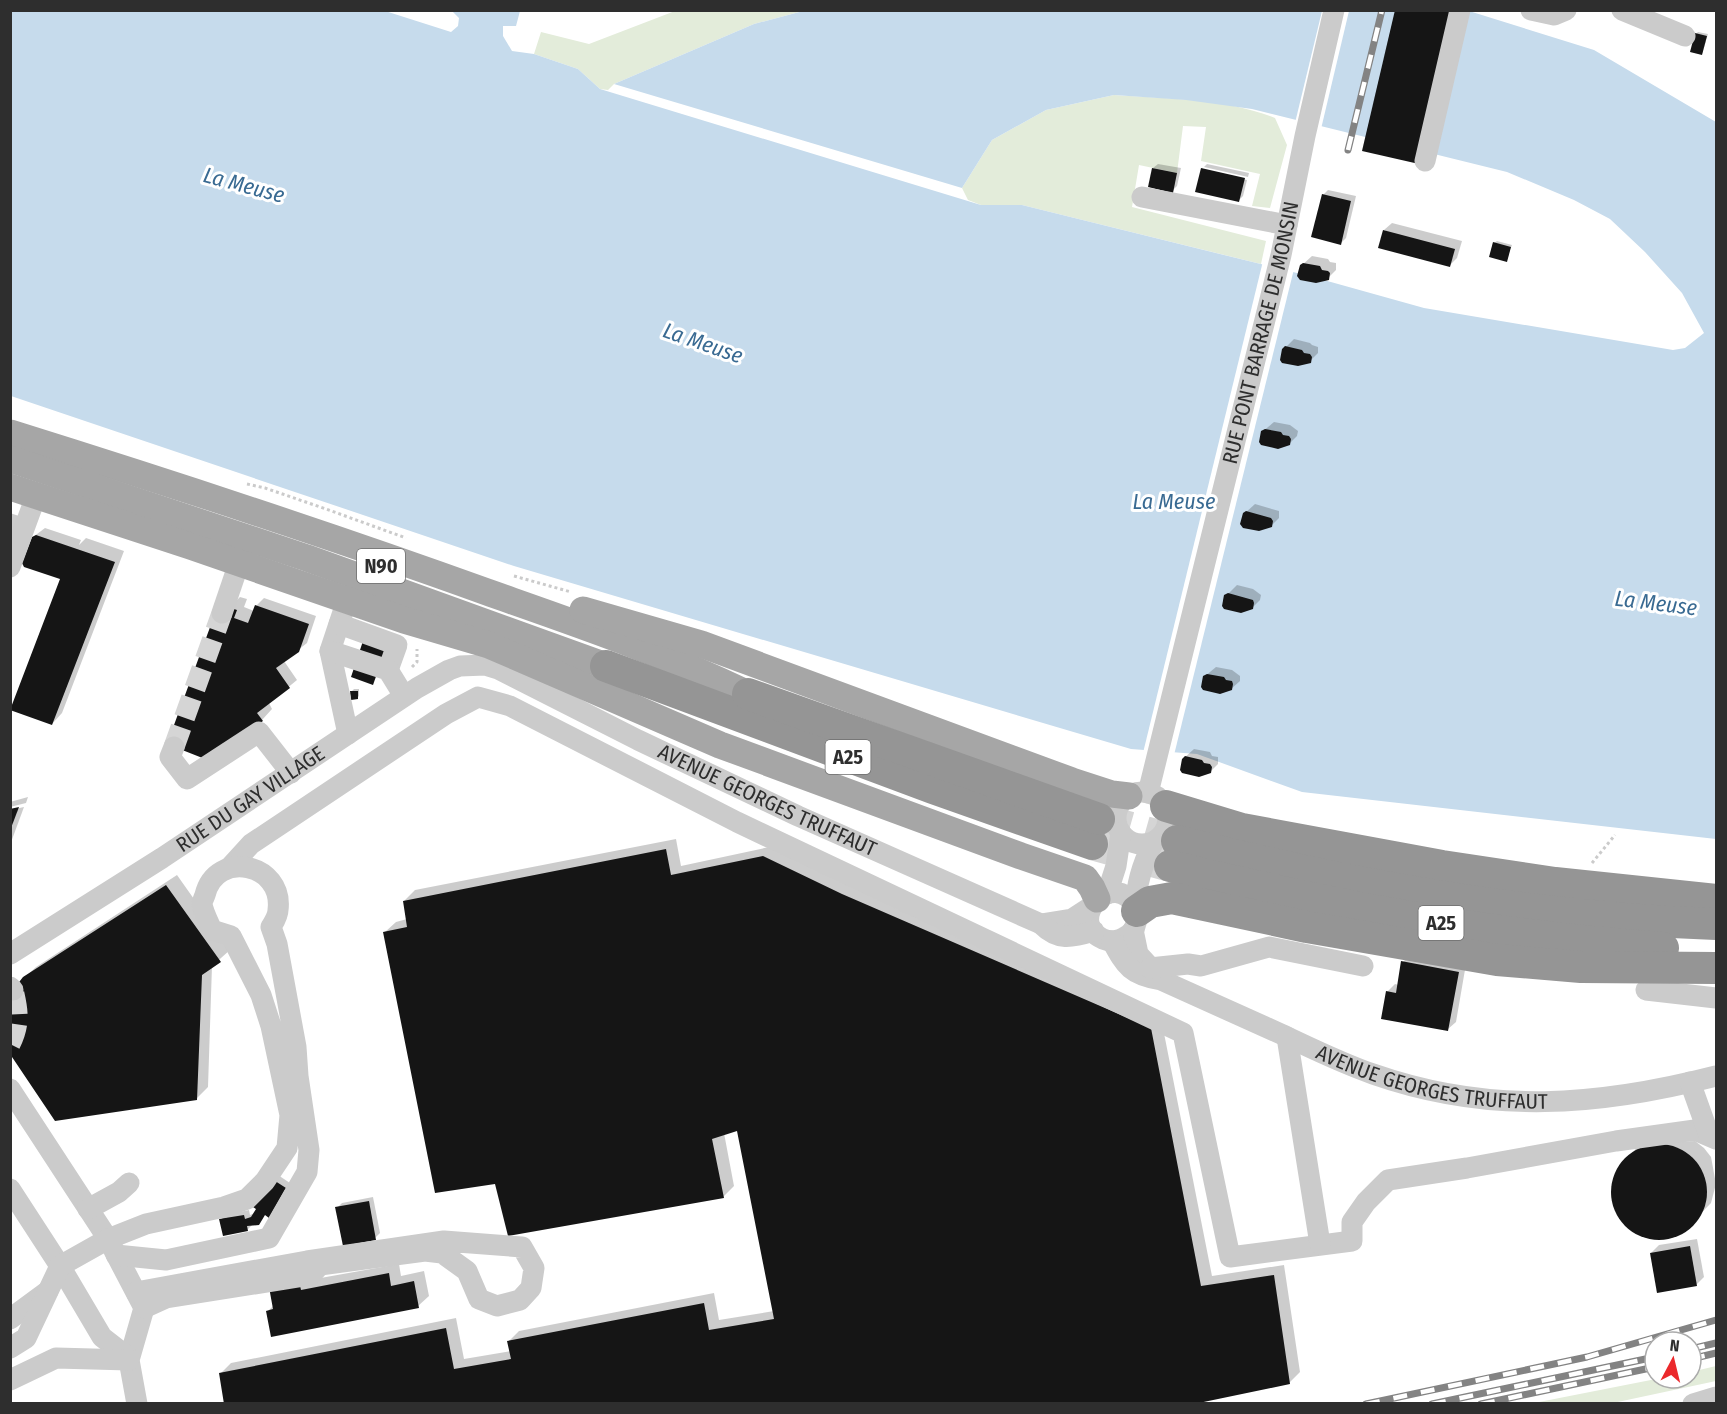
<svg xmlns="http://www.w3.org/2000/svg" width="1727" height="1414" viewBox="0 0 1727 1414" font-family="'Fira Sans Condensed',sans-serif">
<rect width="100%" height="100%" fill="#fff"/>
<!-- green -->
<g fill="#e3ecda">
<polygon points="675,11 803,11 754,24 614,84 608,90 600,89 578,69 534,54 541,32 589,44"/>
<path d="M1114 95C1168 99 1225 98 1275 118L1287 145 1270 208 1252 206 1260 174 1201 161 1206 127 1183 126 1177 173 1139 165 1132 207 1266 241 1261 264 1022 205H981L968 200 962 188 992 140 1046 110Z"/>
<polygon points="1716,1366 1716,1381 1613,1403 1534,1403 1661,1378 1691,1378 1691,1372"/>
</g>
<!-- water -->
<polygon fill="#c6dbec" points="11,10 382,10 451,32 458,26 459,18 452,11 520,11 516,26 503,26 503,36 512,51 534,54 578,69 600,89 981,205 1022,205 1313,277 1424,308 1673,350 1685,348 1704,333 1682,293 1645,252 1610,219 1574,200 1507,172 1252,109 1186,100 1114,95 1046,110 992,140 962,188 614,84 754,24 803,11 1469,11 1594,50 1716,122 1716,839 1302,792 1197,754 1131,749 514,566 11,396"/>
<!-- pier -->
<g fill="#fff">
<polygon points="1322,11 1349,11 1321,129 1295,123"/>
<polygon points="1263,261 1294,269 1174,755 1143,753"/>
</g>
<!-- shadow -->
<g fill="#0003">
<polygon points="1698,32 1708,34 1702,54 1696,34"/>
<polygon points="1158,164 1181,168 1177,186 1172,191 1153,168"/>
<polygon points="1207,164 1249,173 1248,177 1204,167"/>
<polygon points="1203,167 1203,170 1247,180 1243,196 1238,201 1197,191"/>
<polygon points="1328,190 1356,196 1346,238 1341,243 1323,195"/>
<polygon points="1392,223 1462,241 1457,258 1450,265 1384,230"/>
<polygon points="1497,241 1512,245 1506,260 1494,243"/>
<polygon points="1312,256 1328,259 1330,262 1336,263 1336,270 1328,278 1301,266"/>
<polygon points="1294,339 1310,343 1312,345 1318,347 1318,353 1310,361 1283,350"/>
<polygon points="1274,422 1290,425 1298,431 1297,436 1289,444 1262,432"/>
<polygon points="1255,504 1279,511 1279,518 1271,526 1244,514"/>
<polygon points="10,513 25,518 10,552"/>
<polygon points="45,528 81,540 79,545 86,538 124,551 62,713 52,724 67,570 33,537"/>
<polygon points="1237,585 1253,589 1261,595 1260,600 1252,608 1226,596"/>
<polygon points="240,597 247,599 244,607 254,611 256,606 264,598 316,616 307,643 284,661 297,680 269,703 272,709 262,720 204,758 234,603"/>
<polygon points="1216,667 1232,670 1240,676 1240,681 1231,689 1204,677"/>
<polygon points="354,689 359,689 359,696 357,698 352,691"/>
<polygon points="1194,749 1210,752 1212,756 1218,757 1218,764 1210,772 1183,759"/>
<polygon points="28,797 26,803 10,807 10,802"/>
<polygon points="24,807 10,845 10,810"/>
<polygon points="676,839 681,866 774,846 1161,1018 1212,1276 1284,1265 1300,1372 1289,1383 220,1374 231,1363 456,1318 464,1359 511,1351 509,1341 519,1331 714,1293 719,1320 774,1311 739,1129 724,1133 734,1186 723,1197 496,1183 385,932 396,922 407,919 404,901 415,890"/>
<polygon points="177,875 230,950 212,966 208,1087 197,1098 24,978 36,967"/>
<polygon points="1411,954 1466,964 1456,1022 1448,1029 1387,992 1395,984 1399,985 1403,962"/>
<polygon points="1695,1141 1704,1148 1711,1157 1716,1184 1711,1203 1684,1231 1674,1236 1651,1238 1640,1235 1622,1221 1613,1202 1613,1181 1616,1171 1641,1143"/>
<polygon points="278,1175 290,1183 258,1223 253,1224 247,1230 221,1220 226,1215 249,1210 250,1215 255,1213"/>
<polygon points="373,1197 380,1233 375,1238 337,1208 342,1203"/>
<polygon points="1697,1239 1704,1277 1696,1285 1651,1253 1659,1245"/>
<polygon points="399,1264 401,1276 424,1271 429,1296 418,1306 268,1311 274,1305 270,1287"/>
</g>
<!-- building -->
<g fill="#151515">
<polygon points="1395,10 1455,10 1419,164 1362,151"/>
<polygon points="1695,33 1707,36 1702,55 1690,52"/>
<polygon points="1152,168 1177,173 1173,193 1148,187"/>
<polygon points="1201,168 1245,178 1239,202 1195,192"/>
<polygon points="1322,194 1351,201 1341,245 1311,237"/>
<polygon points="1383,230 1455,249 1450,267 1378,248"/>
<polygon points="1493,242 1511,247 1507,262 1489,257"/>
<polygon points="1303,263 1320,266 1322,270 1328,271 1330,273 1329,280 1316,283 1300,280 1297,276 1300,265"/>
<polygon points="1285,346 1302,350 1304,353 1310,354 1312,357 1311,363 1298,366 1282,363 1280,360 1282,349"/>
<polygon points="1265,429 1281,432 1283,435 1289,436 1291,439 1290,445 1278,449 1261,445 1259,442 1261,431"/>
<polygon points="1246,511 1271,518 1273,521 1272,527 1259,531 1243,528 1240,524 1243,513"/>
<polygon points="36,535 115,562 52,725 10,710 60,579 24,567 22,563 32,537"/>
<polygon points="1228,593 1253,600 1254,603 1253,609 1241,613 1224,609 1222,606 1224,595"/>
<polygon points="255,605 309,624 299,652 276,668 290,688 257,713 263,721 205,759 167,744 216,611 228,607 237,610 234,618 248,623"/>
<polygon points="364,638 387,645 373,685 351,677"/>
<polygon points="1207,674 1224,677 1226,680 1232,681 1233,684 1232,690 1220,694 1203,690 1201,687 1203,676"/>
<polygon points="350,691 358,691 358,699 351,700"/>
<polygon points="1185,756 1202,760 1204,763 1210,764 1212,767 1211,773 1199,777 1182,773 1180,770 1182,759"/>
<polygon points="19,807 11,828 10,828 10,809"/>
<polygon points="666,849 671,875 763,856 842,894 1151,1028 1201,1286 1274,1275 1290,1384 1194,1404 224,1404 219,1373 446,1328 454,1369 511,1359 507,1341 704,1303 709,1330 774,1319 737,1131 712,1139 724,1198 508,1236 495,1184 435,1193 383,932 407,927 403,901"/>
<polygon points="166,885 221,962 202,975 197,1100 55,1121 10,1054 10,995 13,990 23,977"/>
<polygon points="1401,961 1459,972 1448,1031 1381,1019 1386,991 1396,993"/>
<circle cx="1659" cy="1192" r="48"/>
<polygon points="272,1179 286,1188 269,1218 265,1215 259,1225 247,1226 248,1231 223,1236 219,1219 244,1215 245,1219 251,1217 256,1209 253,1207"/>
<polygon points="369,1201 376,1240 343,1246 335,1207"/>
<polygon points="1690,1246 1697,1286 1657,1293 1650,1253"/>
<polygon points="389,1273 391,1286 414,1281 419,1308 271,1337 266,1311 273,1309 269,1287 299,1281 301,1290"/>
</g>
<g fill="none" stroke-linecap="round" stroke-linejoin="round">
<!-- minor-tunnel -->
<g stroke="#d5d5d5" stroke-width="21" stroke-dasharray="21 10" stroke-linecap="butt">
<polyline points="174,747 222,613"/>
<path d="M10 1044C20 1024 18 1011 13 990"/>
</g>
<!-- highway-tunnel -->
<g stroke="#d5d5d5" stroke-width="32" stroke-dasharray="32 16" stroke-linecap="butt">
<polyline points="1099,819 1177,841"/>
<polyline points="1092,844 1170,866"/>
</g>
<!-- path -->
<g stroke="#cbcbcb" stroke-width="3" stroke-dasharray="3 3" stroke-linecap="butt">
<polyline points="247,484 265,488 326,509 406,538"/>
<polyline points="514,576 571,592"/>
<polyline points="412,667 417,662 417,649"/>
<polyline points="1592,863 1615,835"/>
</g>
<!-- minor -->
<g stroke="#cbcbcb" stroke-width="21">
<polyline points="1531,10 1554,15 1566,10"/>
<polyline points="1622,10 1685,36"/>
<polyline points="1425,161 1460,10"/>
<polyline points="1142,197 1287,225"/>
<polyline points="10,567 36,496"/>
<polyline points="347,600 330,651 348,734"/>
<polyline points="222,613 239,563"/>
<polyline points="339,624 397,645 388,670"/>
<polyline points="330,651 388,670 404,696"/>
<polyline points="174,747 170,757 187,779 259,732 291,773"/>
<circle cx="1142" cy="818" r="26"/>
<path id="s1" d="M1148 793 1281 255 1305 136 1334 10"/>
<polyline points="230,867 251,844 446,714 478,697 510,706 737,822 1183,1033 1230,1257 1352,1241 1352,1222 1366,1202 1388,1180 1467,1168 1616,1141 1695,1130 1716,1139"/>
<polyline points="1107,894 1116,866 1121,833"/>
<path d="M1135 907C1114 867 1064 921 1103 939 1110 942 1119 941 1125 937 1131 934 1135 929 1136 923 1138 916 1135 911 1136 905 1136 884 1144 861 1153 843"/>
<polyline points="1041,924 1072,919 1092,906"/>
<polyline points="1133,930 1138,954 1159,977"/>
<path id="s2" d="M1112 941C1126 967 1131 975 1161 980 1201 998 1241 1016 1281 1034 1311 1048 1341 1063 1373 1074 1490 1115 1599 1106 1716 1076"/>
<path id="s3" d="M10 954 162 858 417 688 449 670 460 666 485 665 498 669 638 740 798 816 1041 924C1058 941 1071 938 1094 931"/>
<polyline points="1150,968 1188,964 1201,966 1269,947 1363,966"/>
<polyline points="10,987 13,990"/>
<polyline points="1646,990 1716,998"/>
<polyline points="1287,1037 1320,1244"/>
<polyline points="1690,1082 1709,1135"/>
<polyline points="10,1089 108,1239 144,1308 129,1360 137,1404"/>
<polyline points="10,1189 60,1266 102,1337 129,1358"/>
<polyline points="88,1209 119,1192 129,1183"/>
<polyline points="136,1292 307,1261 444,1241 522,1247 534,1268 531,1288 520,1300 497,1306 479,1299 467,1271 442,1253 425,1251 320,1265 311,1275 166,1298 144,1308"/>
<polyline points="10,1319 48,1291"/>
<path d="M10 1348 26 1338 60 1266 108 1239 146 1224 224 1207 247 1199 265 1181 287 1148 290 1115 271 1026 261 995 231 936 212 930C209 923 203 912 202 904 202 901 204 898 205 895 216 849 284 863 278 910 278 916 274 922 271 927L277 944 296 1047 298 1076 309 1150 307 1172 269 1238 166 1260 116 1255"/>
<polyline points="10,1380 56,1358 129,1360"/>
<polyline points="1693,1404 1716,1397"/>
</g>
<!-- major -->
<g stroke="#a6a6a6" stroke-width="27">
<path d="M10 433C170 483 329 535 487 592 575 623 664 653 748 694"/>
<polyline points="10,459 307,558 606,666"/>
<polyline points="10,487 190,546 404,620 489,645 720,745 1021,856 1085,878 1092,888 1097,899"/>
<polyline points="583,610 701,644 1072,781 1112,794 1129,796"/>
</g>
<!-- highway -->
<g stroke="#959595" stroke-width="32">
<polyline points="606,666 933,788 1092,844"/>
<polyline points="748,694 1099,819"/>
<polyline points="1166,806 1242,829 1442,866 1555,883 1716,900"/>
<path d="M1177 841C1353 886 1535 918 1716 924"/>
<path d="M1170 866C1332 906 1496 937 1663 948"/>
<polyline points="1137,911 1150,902 1172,898 1307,927 1497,960 1581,967 1716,968"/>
</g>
<!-- rail casing -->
<g stroke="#838383" stroke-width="7">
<g id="rail">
<polyline points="1348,150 1382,10"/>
<polyline points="1691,1349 1716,1343"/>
<polyline points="1691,1359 1716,1353"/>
<polyline points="1366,1404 1587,1357 1716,1320"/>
<polyline points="1432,1404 1655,1357"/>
<polyline points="1481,1404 1655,1367"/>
</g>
</g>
<!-- rail -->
<use href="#rail" stroke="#fff" stroke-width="4.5" stroke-dasharray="14" stroke-linecap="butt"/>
</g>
<g text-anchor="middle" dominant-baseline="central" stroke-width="6" stroke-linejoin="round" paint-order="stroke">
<!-- shield labels -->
<g fill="#fff" stroke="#6d6d6d" stroke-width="1.5">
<rect x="357" y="549" width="48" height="34" rx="4.5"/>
<rect x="825.5" y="740" width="45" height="34" rx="4.5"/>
<rect x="1418.5" y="906" width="45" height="34" rx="4.5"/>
</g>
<g font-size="20" font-weight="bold" fill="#2e2e2e">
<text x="381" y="566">N90</text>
<text x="848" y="757">A25</text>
<text x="1441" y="923">A25</text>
</g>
<!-- street labels -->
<g font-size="21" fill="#2e2e2e" stroke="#fff">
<text stroke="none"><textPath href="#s1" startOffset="474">RUE PONT BARRAGE DE MONSIN</textPath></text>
<text stroke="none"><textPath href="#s3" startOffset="286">RUE DU GAY VILLAGE</textPath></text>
<text stroke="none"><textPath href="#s3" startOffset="873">AVENUE GEORGES TRUFFAUT</textPath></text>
<text stroke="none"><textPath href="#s2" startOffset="357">AVENUE GEORGES TRUFFAUT</textPath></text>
</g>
<!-- water labels -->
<g font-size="22" font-style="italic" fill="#396a92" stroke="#fff">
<text transform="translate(244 185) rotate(15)">La Meuse</text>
<text transform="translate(703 343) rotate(19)">La Meuse</text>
<text x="1174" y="501">La Meuse</text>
<text transform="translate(1656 603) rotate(7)">La Meuse</text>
</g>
</g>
<!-- border -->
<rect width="1727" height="1414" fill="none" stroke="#2e2e2e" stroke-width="24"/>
<!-- north arrow -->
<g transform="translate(1673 1360) rotate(7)"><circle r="28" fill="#ffffff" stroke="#ababab" stroke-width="1.5"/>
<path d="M0-4.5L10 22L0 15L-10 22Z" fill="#eb292c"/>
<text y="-9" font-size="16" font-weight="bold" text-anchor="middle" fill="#2e2e2e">N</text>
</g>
</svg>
